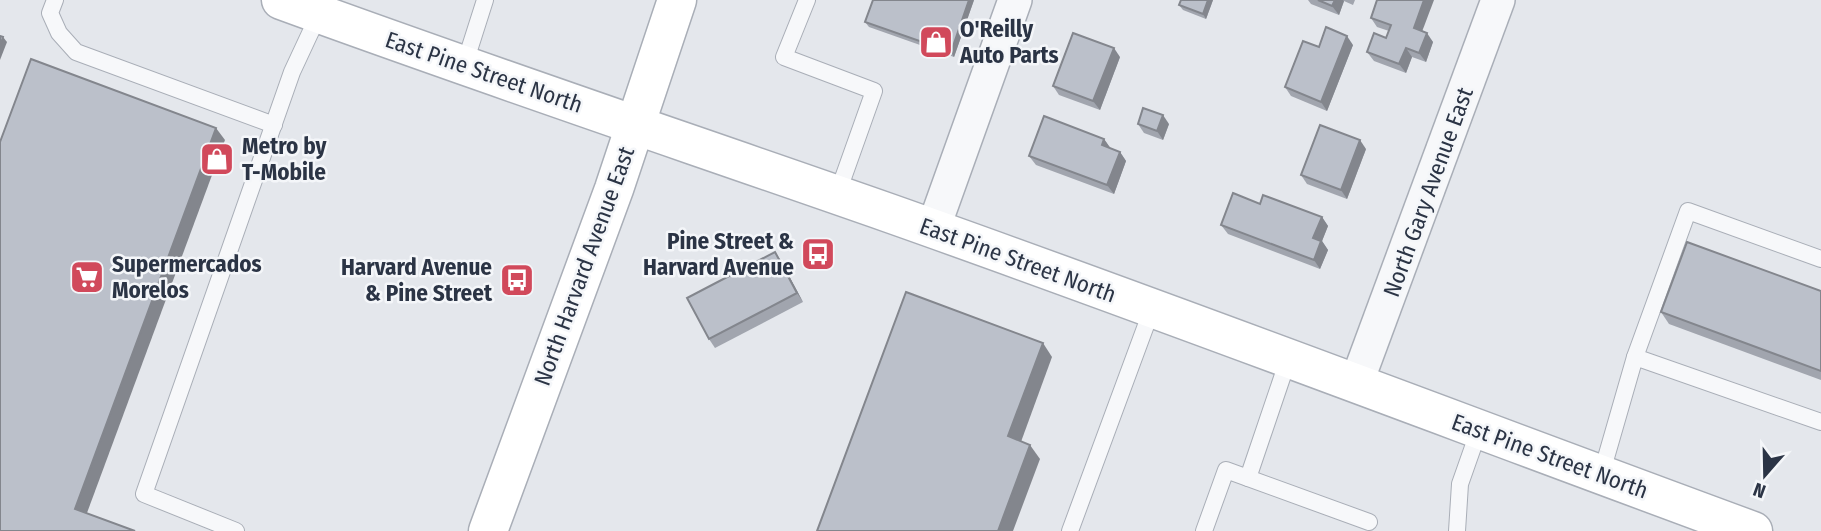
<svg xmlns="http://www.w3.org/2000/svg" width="1821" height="531" viewBox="0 0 1821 531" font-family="'Fira Sans Condensed',sans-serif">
<rect width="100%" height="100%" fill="#e4e7ec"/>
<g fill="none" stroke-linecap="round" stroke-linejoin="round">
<!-- service casing -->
<g stroke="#a9aeb7" stroke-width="18">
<g id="service">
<polyline points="55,0 50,13 59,33 76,52 274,125"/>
<polyline points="807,0 784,57 874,91 837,195"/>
<polyline points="464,66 485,0"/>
<polyline points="1635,357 1688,211 1821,259"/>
<polyline points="1601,475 1635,357 1821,422"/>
<polyline points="1248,478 1288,360"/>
<polyline points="236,531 144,494 292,72 319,14"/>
<polyline points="1070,531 1152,309"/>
<polyline points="1204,531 1226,470 1369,522"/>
<polyline points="1457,531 1460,484 1479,430"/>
</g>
</g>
<!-- minor casing -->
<g stroke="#a9aeb7" stroke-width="36">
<g id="minor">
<polyline points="933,229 1015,0"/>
<polyline points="1356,384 1498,0"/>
</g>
</g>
<!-- secondary casing -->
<g stroke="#a9aeb7" stroke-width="41">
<g id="secondary">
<path d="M281 0C483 74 686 142 889 213 1178 315 1465 425 1753 531"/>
<polyline points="488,531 614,189 677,0"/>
</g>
</g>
<!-- service -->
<use href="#service" stroke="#f7f8fa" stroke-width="16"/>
<!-- minor -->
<use href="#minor" stroke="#f7f8fa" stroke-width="33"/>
<!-- secondary -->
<use href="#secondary" stroke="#fff" stroke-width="38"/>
</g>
<!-- wall -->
<g fill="#a1a5ae">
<polygon points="974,0 954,57 869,27 865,22"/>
<polygon points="1213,0 1206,19 1183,10 1179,5"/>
<polygon points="1308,0 1355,0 1353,5 1344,1 1339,15 1311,4"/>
<polygon points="1371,18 1422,31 1433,42 1426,62 1412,57 1406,73 1374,61 1367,52 1386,38 1389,31 1377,27"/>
<polygon points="1353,45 1327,111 1291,96 1285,87 1319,47"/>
<polygon points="1120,57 1100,110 1059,95 1053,86"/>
<polygon points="1138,124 1169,124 1163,140 1144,133"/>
<polygon points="1104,139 1111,149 1120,152 1126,161 1114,194 1036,165 1029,156"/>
<polygon points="1366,149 1347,199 1307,184 1301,175"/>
<polygon points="1260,204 1322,217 1328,226 1322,241 1328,250 1320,269 1228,234 1221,225"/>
<polygon points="775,252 781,261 803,302 715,348 709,339"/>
<polygon points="1821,291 1821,380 1669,324 1661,312"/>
</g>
<!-- shaded-wall -->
<g fill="#83868d">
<polygon points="969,0 974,0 954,57 951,52"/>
<polygon points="1208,0 1213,0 1206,19 1203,14"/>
<polygon points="1335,0 1343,0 1344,1 1339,15 1332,6"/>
<polygon points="1424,0 1434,0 1420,37 1414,28"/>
<polygon points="1427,33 1433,42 1426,62 1419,53"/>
<polygon points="1347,36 1353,45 1327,111 1321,102"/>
<polygon points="3,37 7,42 0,60 0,46"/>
<polygon points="1114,48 1120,57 1100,110 1093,101"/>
<polygon points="1406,48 1412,57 1406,73 1399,64"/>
<polygon points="1163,115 1169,124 1163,140 1157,131"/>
<polygon points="216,128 225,140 84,521 75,509"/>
<polygon points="1104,139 1111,149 1102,145"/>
<polygon points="1360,140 1366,149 1347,199 1341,190"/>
<polygon points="1120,152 1126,161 1114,194 1107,185"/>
<polygon points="1322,217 1328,226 1322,241 1328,250 1320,269 1314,260 1313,238"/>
<polygon points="775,252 781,261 803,302 797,293"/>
<polygon points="1043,343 1052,357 1018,450 1008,436"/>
<polygon points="1030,445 1040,459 1013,531 998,531"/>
</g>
<!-- building -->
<g fill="#bbc0ca" stroke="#83868d" stroke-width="2">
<polygon points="873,0 969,0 951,52 865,22"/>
<polygon points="1181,0 1208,0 1203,14 1179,5"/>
<polygon points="1318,0 1335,0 1332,6"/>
<polygon points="1377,0 1424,0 1414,28 1427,33 1419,53 1406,48 1399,64 1367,52 1374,33 1386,38 1391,25 1371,18"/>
<polygon points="1326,27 1347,36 1321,102 1285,87 1303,41 1319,47"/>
<polygon points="1073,33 1114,48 1093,101 1053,86"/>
<polygon points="0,36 3,37 0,46"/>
<polygon points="31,59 216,128 75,509 135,531 0,531 0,142"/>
<polygon points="1143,108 1163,115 1157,131 1138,124"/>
<polygon points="1044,116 1104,139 1102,145 1120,152 1107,185 1029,156"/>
<polygon points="1320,125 1360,140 1341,190 1301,175"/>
<polygon points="1233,193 1260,204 1263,195 1322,217 1313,238 1321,241 1314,260 1221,225"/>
<polygon points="1687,242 1821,291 1821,371 1661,312"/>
<polygon points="775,252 797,293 709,339 687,298"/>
<polygon points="906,292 1043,343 1008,436 1030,445 998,531 817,531"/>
</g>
<!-- icons -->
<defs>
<g id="shop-square" transform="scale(1.75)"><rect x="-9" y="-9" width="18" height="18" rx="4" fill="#d1495b" stroke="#f4f6f9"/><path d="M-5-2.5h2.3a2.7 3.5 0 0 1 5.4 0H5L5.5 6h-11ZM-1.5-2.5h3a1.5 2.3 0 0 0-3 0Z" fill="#fff"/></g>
<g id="bus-square" transform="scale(1.75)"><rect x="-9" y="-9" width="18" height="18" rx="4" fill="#d1495b" stroke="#f4f6f9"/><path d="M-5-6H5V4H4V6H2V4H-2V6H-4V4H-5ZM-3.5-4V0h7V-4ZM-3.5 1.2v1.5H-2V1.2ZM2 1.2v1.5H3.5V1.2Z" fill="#fff"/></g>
<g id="supermarket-square" transform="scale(1.75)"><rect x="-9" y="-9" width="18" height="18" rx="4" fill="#d1495b" stroke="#f4f6f9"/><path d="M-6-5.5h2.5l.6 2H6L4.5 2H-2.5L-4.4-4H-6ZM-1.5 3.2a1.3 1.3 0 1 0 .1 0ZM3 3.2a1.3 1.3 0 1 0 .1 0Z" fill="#fff"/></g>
</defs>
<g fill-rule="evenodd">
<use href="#shop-square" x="936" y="42"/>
<use href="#shop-square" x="217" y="159"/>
<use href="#bus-square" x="818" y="254"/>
<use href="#supermarket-square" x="87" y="277"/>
<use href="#bus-square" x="517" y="280"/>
</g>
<g text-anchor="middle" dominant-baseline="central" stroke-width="5" stroke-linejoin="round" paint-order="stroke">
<!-- poi labels -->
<g font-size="23" font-weight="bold" fill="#2b3445" stroke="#f4f6f9" text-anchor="start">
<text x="960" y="29">O'Reilly<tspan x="960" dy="26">Auto Parts</tspan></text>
<text x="242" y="146">Metro by<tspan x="242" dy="26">T-Mobile</tspan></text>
<text x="794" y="241" text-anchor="end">Pine Street &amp;<tspan x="794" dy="26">Harvard Avenue</tspan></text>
<text x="112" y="264">Supermercados<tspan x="112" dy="26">Morelos</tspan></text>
<text x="492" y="267" text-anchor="end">Harvard Avenue<tspan x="492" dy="26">&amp; Pine Street</tspan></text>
</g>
<!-- street labels -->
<g font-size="23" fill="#2b3445" stroke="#f4f6f9">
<text transform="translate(484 72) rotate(19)">East Pine Street North</text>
<text transform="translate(1428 192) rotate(-70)">North Gary Avenue East</text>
<text transform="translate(1018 260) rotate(20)">East Pine Street North</text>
<text transform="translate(584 266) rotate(-70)">North Harvard Avenue East</text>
<text transform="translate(1550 456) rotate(20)">East Pine Street North</text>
</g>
</g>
<!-- north arrow -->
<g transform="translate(1765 475) rotate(200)" stroke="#f4f6f9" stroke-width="5" paint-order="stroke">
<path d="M0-5L12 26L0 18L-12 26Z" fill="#2b3445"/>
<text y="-10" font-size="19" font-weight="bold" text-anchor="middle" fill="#2b3445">N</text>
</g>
</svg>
